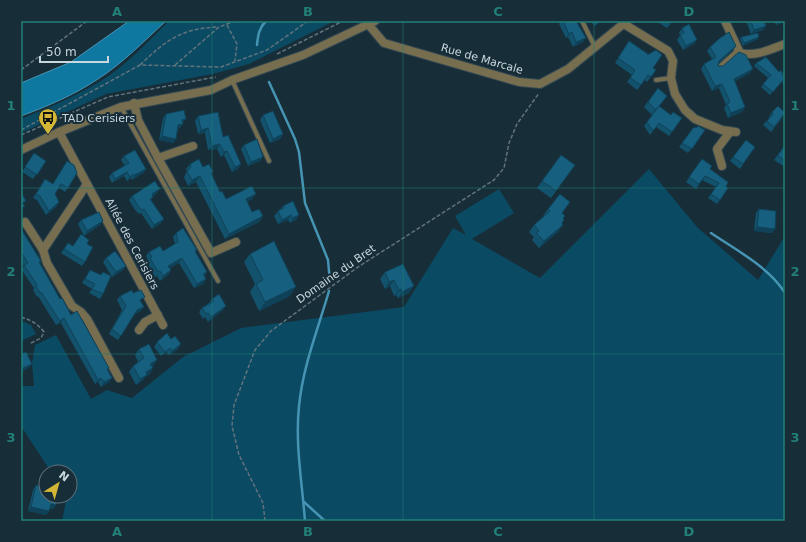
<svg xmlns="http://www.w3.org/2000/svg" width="806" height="542" viewBox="0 0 806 542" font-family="'DejaVu Sans',sans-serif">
<rect width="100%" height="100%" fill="#172d38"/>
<!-- green -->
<g fill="#0b4a63">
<path d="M169 21H334L249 64 213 74 106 94 21 133V119C48 108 74 97 99 82 126 66 147 42 169 21Z"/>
<polygon points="649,169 697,227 758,280 785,236 785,521 62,521 67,496 70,496 70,472 51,472 21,426 21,386 34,386 32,364 35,345 56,335 91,399 107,390 132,398 183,357 241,328 404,307 453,228 466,235 455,216 499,189 514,213 472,239 540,278"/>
<polygon points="21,321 31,325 36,334 21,341"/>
</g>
<!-- water -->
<path fill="#0e78a0" stroke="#4694b3" d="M129 21H166C144 41 123 63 98 79 74 95 48 106 21 116V83L71 62Z"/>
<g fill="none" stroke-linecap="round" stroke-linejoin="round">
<!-- stream -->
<g stroke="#4694b3" stroke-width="2.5">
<path d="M257 45C258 35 259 28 266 21"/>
<polyline points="269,82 295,139 299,152 305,203 328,260 330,282"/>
<path d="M711 233C736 250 769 267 785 293"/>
<polyline points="304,502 325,521"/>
<path d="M305 521C302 482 295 444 299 406 303 366 318 329 329 291"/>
</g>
<!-- service casing -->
<g stroke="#334853" stroke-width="6">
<g id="service">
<polyline points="582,21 595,47"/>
<polyline points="718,68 738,50"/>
<polyline points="232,80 269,161"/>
<polyline points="656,80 671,78"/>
<polyline points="121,107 218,281"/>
</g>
</g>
<!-- minor casing -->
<g stroke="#334853" stroke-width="10">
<g id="minor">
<path d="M725 21 740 53C756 57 771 49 785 44"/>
<polyline points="368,24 384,43 519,82 540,84 568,69 627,21"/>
<polyline points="624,24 668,51 673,61 671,78 675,94 685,110 695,119 722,130 736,132"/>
<polyline points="134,103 138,120 158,158 211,253 236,242"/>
<polyline points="59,132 163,325"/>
<polyline points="21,150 59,132 121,107 211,90 232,80 303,55 375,21"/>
<polyline points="158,158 193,146"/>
<polyline points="722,166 717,149 730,132"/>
<polyline points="25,222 43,250 47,263 72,306 81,312 87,319 119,378"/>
<polyline points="43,250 87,184"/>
<polyline points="139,330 145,322 158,315"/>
</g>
</g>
<!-- path -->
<g stroke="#61747d" stroke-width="1.5" stroke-dasharray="4 2" stroke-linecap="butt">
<polyline points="227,25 237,44 235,61"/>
<polyline points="277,54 343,21"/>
<path d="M140 65C166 40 182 28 219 27"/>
<polyline points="175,65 219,27 235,21"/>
<polyline points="21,70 87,21"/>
<polyline points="21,130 140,65 221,67 267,50 308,21"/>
<polyline points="21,135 108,97 216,77"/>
<path d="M21 317C31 320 38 324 44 332L41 338 29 344"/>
<polyline points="265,521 263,503 239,455 232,426 234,405 255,350 271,331 358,267 494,180 504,168 509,143 517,124 539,93"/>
</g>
<!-- service -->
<use href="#service" stroke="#766e4f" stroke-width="4"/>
<!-- minor -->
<use href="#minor" stroke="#766e4f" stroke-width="8"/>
</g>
<!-- wall -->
<g fill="#13526c">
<polygon points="561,21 576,21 583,42 573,47 568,37 566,38 559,24"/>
<polygon points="590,21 601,21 595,26"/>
<polygon points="659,21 673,21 667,28 658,22"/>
<polygon points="746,21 764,21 766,26 763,30 751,34"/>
<polygon points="774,21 785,21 785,22 776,25"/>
<polygon points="682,28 694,44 683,50 677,40 680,35 679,33"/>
<polygon points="741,37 758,39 743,46 740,39"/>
<polygon points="629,41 647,55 653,68 656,70 647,82 645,80 637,90 627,82 632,75 615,63"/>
<polygon points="736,46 733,50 719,63 718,66 750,73 735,81 745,107 742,112 728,118 724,108 726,105 719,88 712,91 701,69 704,64 712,59 707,51 710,47"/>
<polygon points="756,63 782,73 783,72 785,74 785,92 782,81 770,95 761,87 768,78 754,66"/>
<polygon points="658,88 667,96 652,115 644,107"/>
<polygon points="772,112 782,118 771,132 763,125 769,118 769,117"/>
<polygon points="166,114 180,128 178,129 176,139 173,143 159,140 163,118"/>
<polygon points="263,115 283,134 280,139 270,143 260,120"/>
<polygon points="671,115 682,118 669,136 656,127 650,135 644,126 647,122"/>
<polygon points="198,116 223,137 241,164 238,169 232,172 224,155 221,157 217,149 208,150 205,133 198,134 195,121"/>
<polygon points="694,127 696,128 705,130 688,153 679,147"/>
<polygon points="244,145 263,157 260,161 248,166 241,149"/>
<polygon points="785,145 785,167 774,160"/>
<polygon points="755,147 740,169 730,161 733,157"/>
<polygon points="34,153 46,161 33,179 22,172"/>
<polygon points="124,156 146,169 143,173 132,180 131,178 127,181 124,176 112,183 109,177 112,173 125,166 121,160"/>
<polygon points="702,159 710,169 728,188 717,204 708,198 716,187 702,180 696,189 686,182"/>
<polygon points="190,164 203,167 211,174 220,192 226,199 252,199 247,202 252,212 263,216 259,222 225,239 196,182 188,186 184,177 187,171 186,169"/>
<polygon points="575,165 551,198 537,188 542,181"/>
<polygon points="64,166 68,188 65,192 59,188 55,194 59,202 56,207 46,215 37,200 33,198 42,184 53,184"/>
<polygon points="157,193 153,196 153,197 151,200 164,219 161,223 152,229 141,213 139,214 135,210 129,200 132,196"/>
<polygon points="570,202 562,213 563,218 562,223 558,232 539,248 532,240 534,237 529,232 534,225 543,217 543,216 548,209"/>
<polygon points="283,206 296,220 290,223 288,220 278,224 274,216"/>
<polygon points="759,209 775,229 772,233 754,231 756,213"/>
<polygon points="81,220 100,225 84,236 78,224"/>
<polygon points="21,229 41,261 40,263 60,299 109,368 108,370 112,378 109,382 101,387 98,382 95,384 61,323 56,325 38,296 37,297 33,290 34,288 21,269 24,266 21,262"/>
<polygon points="176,233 196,252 207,272 204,276 206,279 203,284 194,288 179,263 169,268 171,270 168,275 160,281 157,276 155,277 147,262 148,260 146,256 149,252 163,251 175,244 173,237"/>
<polygon points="68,243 73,246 87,244 85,262 82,266 61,253"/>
<polygon points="250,254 290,296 259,311 250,292 255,284 244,262"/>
<polygon points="106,258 123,270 112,277 103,262"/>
<polygon points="90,270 100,275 103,272 103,294 100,299 89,293 92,289 82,283"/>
<polygon points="385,272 409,293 398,298 396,295 394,296 390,286 385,289 380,279"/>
<polygon points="133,293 141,302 141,311 134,314 118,340 109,334 122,310 117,300 120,296"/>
<polygon points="212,299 223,310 208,322 205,317 203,319 199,312 202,308 209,303"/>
<polygon points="157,342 178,349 169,355 166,352 161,356 154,347"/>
<polygon points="139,349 157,360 152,367 153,368 149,375 146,376 142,381 136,385 129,372 133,366 138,362 135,355"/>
<polygon points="36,485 56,505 53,509 50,509 46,515 28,511 33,490"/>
</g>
<!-- shaded-wall -->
<g fill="#0f4258">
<polygon points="599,21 601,21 595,26"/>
<polygon points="779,21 785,21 785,22 776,25"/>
<polygon points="766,26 763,30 751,34 754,30"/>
<polygon points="572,32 568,37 566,38 569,34"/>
<polygon points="759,37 758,39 743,46 744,43"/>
<polygon points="586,38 583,42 573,47 576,42"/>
<polygon points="697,40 694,44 683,50 686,46"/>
<polygon points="736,46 733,50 716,65 719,61"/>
<polygon points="753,69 750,73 731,84 734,79"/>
<polygon points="722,84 719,88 712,91 715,86"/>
<polygon points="745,107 742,112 728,118 731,113"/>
<polygon points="186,119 183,123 179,124 182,120"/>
<polygon points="183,124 180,128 176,129 178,125"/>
<polygon points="208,128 205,133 198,134 201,130"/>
<polygon points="283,134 280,139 270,143 273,139"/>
<polygon points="162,136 176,139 173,143 159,140"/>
<polygon points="220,144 217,149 208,150 212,146"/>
<polygon points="227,151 224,155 221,157 224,152"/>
<polygon points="263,157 260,161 248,166 251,162"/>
<polygon points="241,164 238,169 232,172 235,167"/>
<polygon points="146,169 143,173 132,180 135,175"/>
<polygon points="127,172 124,176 112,183 115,179"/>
<polygon points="134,174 131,178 127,181 130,177"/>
<polygon points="200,176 196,182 188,186 192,180"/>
<polygon points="160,189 157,193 149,198 152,194"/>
<polygon points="256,194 252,199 242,204 246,199"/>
<polygon points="59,202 56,207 46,215 49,211"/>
<polygon points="291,215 288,220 278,224 282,220"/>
<polygon points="299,215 296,220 290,223 293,218"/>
<polygon points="263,216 259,222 225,239 229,234"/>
<polygon points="164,219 161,223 152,229 154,225"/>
<polygon points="103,221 100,225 84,236 87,231"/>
<polygon points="563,225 558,232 539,248 544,241"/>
<polygon points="757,227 775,229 772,233 754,231"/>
<polygon points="182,258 179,263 165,271 168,266"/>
<polygon points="126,266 123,270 112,277 116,272"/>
<polygon points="171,270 168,275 160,281 163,276"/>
<polygon points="206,279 203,284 194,288 197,284"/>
<polygon points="394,280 390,286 385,289 389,282"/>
<polygon points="414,286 409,293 398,298 402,292"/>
<polygon points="296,287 290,296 259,311 265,302"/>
<polygon points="401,289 396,295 394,296 399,290"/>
<polygon points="226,306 223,310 208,322 211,317"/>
<polygon points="144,307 141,311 133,315 137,310"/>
<polygon points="64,318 61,323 56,325 60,321"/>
<polygon points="181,344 178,349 169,355 172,351"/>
<polygon points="157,360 153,366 146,370 150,364"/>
<polygon points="32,364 29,368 21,372 21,369"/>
<polygon points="153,368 149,375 146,376 142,381 136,385 146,372"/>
<polygon points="101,378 98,382 95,384 98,380"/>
<polygon points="112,378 109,382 101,387 104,382"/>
<polygon points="51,504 56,505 53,509 48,508"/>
<polygon points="31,507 49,511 46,515 28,511"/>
</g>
<!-- building -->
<g fill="#165f7e" stroke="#0f4258">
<polygon points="563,21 576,21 586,38 576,42 572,32 569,34"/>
<polygon points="666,21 673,21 670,24"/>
<polygon points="751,21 764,21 766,26 754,30"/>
<polygon points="689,24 697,40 686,46 680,35 684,33 682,28"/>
<polygon points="729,32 736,46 719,61 718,66 723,66 739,52 746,55 753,69 734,79 745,107 731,113 727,104 730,102 722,84 715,86 704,64 716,57 710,47 720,38"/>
<polygon points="758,33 759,37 744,43 741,37"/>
<polygon points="629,41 648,54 647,55 656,50 662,55 653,68 656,70 651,77 648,75 641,85 630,78 635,70 618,58"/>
<polygon points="766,57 779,72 781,70 784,79 773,92 763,84 771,75 756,63"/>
<polygon points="658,88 667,96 656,110 648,102"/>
<polygon points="659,106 671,115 673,112 682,118 672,132 659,123 653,131 647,122"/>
<polygon points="778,106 785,113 774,127 767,121 773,114 772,112"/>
<polygon points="184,110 186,119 182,120 183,124 178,125 176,139 162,136 166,114"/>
<polygon points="273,111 283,134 273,139 263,115"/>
<polygon points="218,112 223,137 228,135 241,164 235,167 227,151 224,152 220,144 212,146 208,128 201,130 198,116"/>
<polygon points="698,126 705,130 692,149 682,143 694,127 696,128"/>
<polygon points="257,139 263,157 251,162 244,145"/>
<polygon points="746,140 755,147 743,164 733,157"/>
<polygon points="785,145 785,161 778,155"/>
<polygon points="135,150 146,169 135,175 134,174 130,177 127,172 115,179 112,173 129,163 124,156"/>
<polygon points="34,153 46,161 37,175 25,167"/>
<polygon points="561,155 575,165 556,191 542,181"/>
<polygon points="199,159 203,167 209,164 213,172 211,173 220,192 222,191 226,199 252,186 256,194 246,199 252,212 259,209 263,216 229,234 200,176 192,180 187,172 191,166 190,164"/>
<polygon points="702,159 712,166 710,169 728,182 726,187 728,188 720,200 711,194 719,183 705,176 699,184 689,177"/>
<polygon points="67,161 74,165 77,173 68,188 61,184 55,194 59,202 49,211 40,196 36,194 45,179 53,184"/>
<polygon points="155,181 160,189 152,194 153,197 150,199 164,219 154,225 144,209 142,210 138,206 132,196"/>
<polygon points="21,192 26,201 22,203 25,206 21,208"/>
<polygon points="560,194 570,202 562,213 565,216 563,218 564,220 562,223 563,225 544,241 536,233 539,231 534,225 550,211 548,209"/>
<polygon points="293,201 299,215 293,218 291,215 282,220 278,211 284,208 283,206"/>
<polygon points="759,209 776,211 775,229 757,227"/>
<polygon points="99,212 103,221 87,231 81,220"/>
<polygon points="183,228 197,250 195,251 207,272 203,274 206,279 197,284 182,258 168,266 171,270 163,276 160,271 158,272 150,258 152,257 149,252 160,246 163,251 178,242 176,233"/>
<polygon points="21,229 41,261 39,262 60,299 62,298 71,315 77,311 109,368 107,369 112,378 104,382 101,378 98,380 64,318 60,321 41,292 40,293 36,286 37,285 24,265 28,263 21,252"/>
<polygon points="81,234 89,240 87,244 93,247 85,262 64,249 68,243 73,246"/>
<polygon points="274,241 296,287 265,302 256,284 263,280 250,254"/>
<polygon points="115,251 126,266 116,272 106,258"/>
<polygon points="403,264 414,286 402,292 401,289 399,290 394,280 389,282 385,272"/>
<polygon points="90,270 101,275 103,272 111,276 103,294 92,289 95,284 85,279"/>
<polygon points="132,290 133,293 141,290 145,297 140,300 144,307 137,310 121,336 112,329 126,306 120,296"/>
<polygon points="219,294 226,306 211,317 208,313 206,314 202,308 214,301 212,299"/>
<polygon points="167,333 171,339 175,336 181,344 172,351 170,348 165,352 157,342"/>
<polygon points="149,344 157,360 150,364 153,368 146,372 147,375 140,379 133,366 144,358 139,349"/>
<polygon points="26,352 32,364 21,369 21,354"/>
<polygon points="36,485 46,488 46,496 58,496 56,505 51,504 49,511 31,507"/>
</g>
<!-- grid -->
<path fill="none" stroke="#228079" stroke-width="1" stroke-opacity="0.55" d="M212 21V521M403 21V521M594 21V521M21 188H785M21 354H785"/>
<!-- icons -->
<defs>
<g id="bus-pin" transform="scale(1)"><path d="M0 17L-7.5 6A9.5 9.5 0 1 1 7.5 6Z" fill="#d3b635" stroke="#172d38"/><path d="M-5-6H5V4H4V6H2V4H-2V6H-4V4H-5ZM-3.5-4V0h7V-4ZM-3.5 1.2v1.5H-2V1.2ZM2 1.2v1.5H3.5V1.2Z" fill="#111"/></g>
</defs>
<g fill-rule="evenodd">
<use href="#bus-pin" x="48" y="118"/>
</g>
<g text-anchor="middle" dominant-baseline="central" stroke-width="4" stroke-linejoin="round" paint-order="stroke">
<!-- street labels -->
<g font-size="11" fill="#c9d7de" stroke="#172d38">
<text transform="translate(482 59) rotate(16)">Rue de Marcale</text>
<text transform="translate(132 244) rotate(62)">Allée des Cerisiers</text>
<text transform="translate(336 274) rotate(-35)">Domaine du Bret</text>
</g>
<!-- poi labels -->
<g font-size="11" fill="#c9d7de" stroke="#172d38" text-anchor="start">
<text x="62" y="118">TAD Cerisiers</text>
</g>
</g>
<!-- border -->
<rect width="806" height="542" fill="none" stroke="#172d38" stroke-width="44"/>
<!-- north arrow -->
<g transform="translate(58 484) rotate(37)"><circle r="19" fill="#172d38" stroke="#5e717a"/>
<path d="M0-3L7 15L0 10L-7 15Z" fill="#d3b635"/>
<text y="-6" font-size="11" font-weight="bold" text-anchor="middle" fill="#c9d7de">N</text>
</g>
<!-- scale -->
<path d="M40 56v6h68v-6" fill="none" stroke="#c9d7de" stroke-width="2"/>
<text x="46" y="56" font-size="12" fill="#c9d7de" stroke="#172d38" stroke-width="3" paint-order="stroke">50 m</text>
<rect x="22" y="22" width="762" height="498" fill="none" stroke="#228079" stroke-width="1.5"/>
<g font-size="13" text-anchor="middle" font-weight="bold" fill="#228079">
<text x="117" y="16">A</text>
<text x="308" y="16">B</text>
<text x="498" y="16">C</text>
<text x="689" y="16">D</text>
<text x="11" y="110">1</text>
<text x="795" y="110">1</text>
<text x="11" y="276">2</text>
<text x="795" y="276">2</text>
<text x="11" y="442">3</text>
<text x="795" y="442">3</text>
<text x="117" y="536">A</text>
<text x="308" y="536">B</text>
<text x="498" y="536">C</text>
<text x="689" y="536">D</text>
</g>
</svg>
